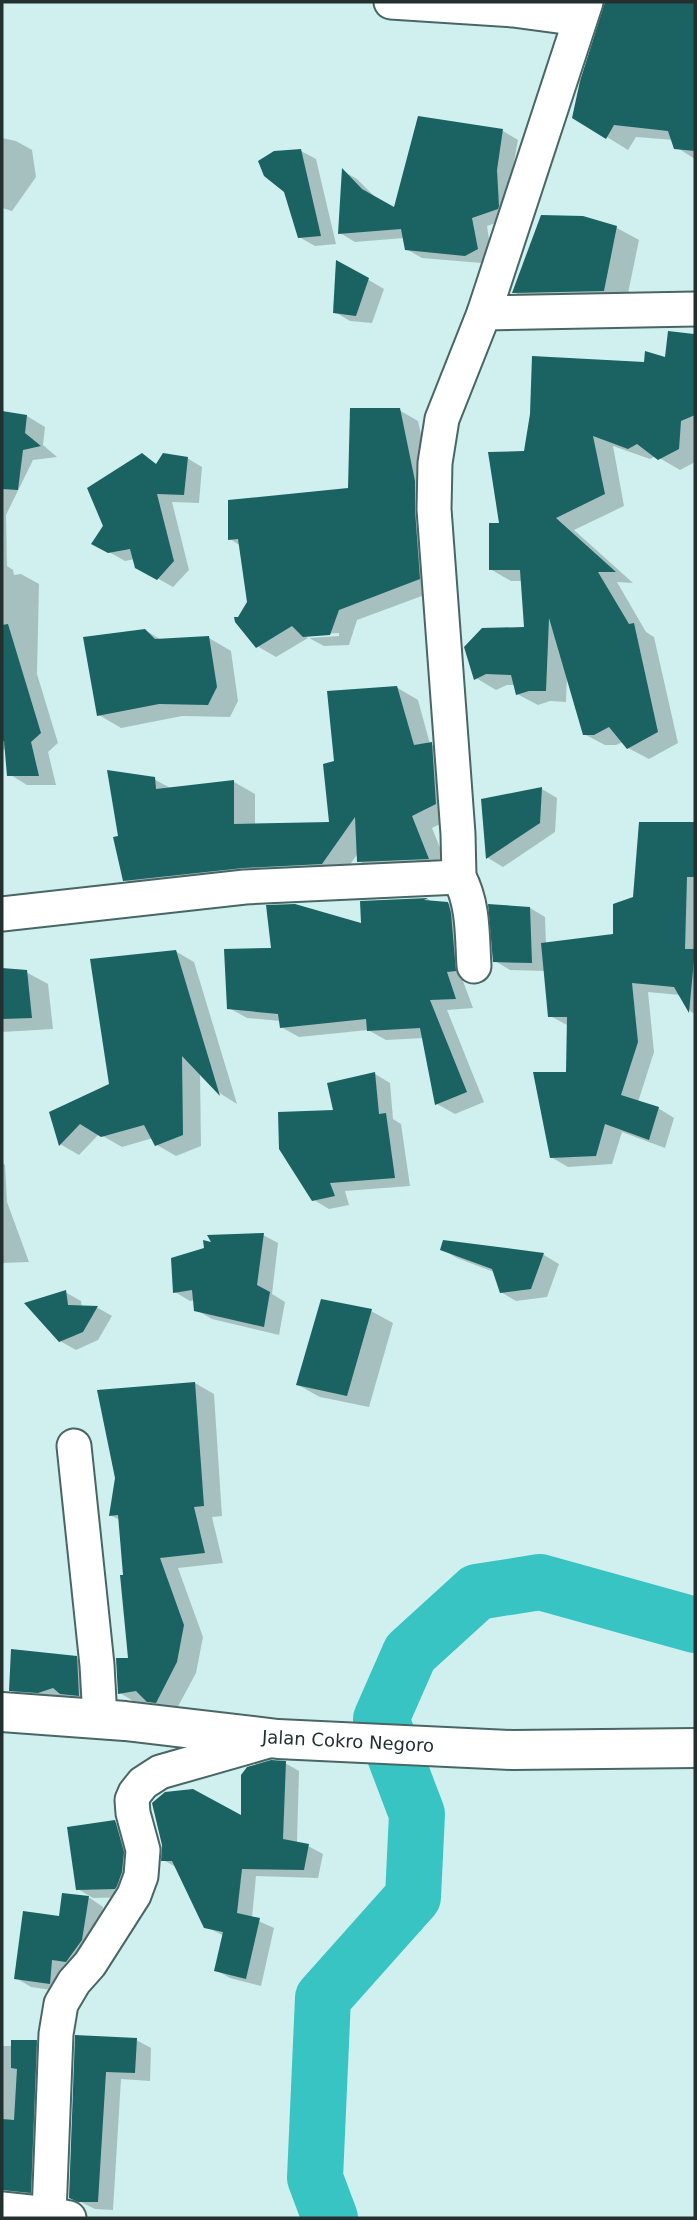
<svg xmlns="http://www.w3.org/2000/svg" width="697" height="2220" viewBox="0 0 697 2220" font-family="'DejaVu Sans',sans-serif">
<rect width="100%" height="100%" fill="#d0f0ef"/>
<!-- shadow -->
<g fill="#0003">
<polygon points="606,5 695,44 695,159 676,147 674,140 636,137 628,150 607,137"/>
<polygon points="503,131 518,140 511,179 513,217 487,226 492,258 481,263 422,258 406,249 404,238 355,242 340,233 343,171 357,179 377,199 395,210"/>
<polygon points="2,138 16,141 32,150 36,177 12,211 2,208"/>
<polygon points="301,151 316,159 336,244 315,246 299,237"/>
<polygon points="582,218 617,228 639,240 626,303 536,305 514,292"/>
<polygon points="338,262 384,289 372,323 350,321 335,312"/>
<polygon points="693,336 695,337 695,462 680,470 656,456 650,459 613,446 624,506 574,530 633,583 617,582 646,632 654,637 678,743 649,759 628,748 623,742 616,745 605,745 584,734 567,676 566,702 550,701 538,705 517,694 515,685 507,685 496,690 476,678 526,629 522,581 511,581 490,569 501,525 525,452 646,364 666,359"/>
<polygon points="399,410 418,421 434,493 438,590 357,620 349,645 324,646 309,638 339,636 339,633 305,635 308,638 276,657 257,646 239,618 249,602 241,546 230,539 350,490"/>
<polygon points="2,412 27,416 45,427 43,445 57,457 33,460 6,515 7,566 13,570 14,575 21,574 39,584 37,674 58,743 48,752 56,785 27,785 9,774 5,750 2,748"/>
<polygon points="142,456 158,465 187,458 202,467 199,503 172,502 189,570 173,587 137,567 135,559 125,561 93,543"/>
<polygon points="145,630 163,641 209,638 231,651 238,701 230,717 182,716 121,728 99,715"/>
<polygon points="396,687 418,700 430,744 453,756 457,816 432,828 449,870 380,874 359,861 358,853 343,875 145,892 124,880 120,837 154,779 172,789 234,782 255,794 255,826 331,824 335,763"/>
<polygon points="542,789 557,798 555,832 503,867 488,858 483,801"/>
<polygon points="641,823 695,824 695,1014 691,1012 680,995 648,992 654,1052 638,1102 658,1108 674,1118 665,1148 622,1132 612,1164 568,1167 551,1157 567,1073 569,1026 550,1016 546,971 510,970 495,961 530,908 545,917 546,944 615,935 634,898"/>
<polygon points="428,899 433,903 448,903 466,914 473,981 463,981 473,1008 447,1010 484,1102 455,1114 437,1104 424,1038 386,1040 368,1030 299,1037 281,1027 281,1021 247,1018 229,1008 273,950 363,925 361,903"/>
<polygon points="175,951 194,962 237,1104 221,1094 200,1073 201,1146 176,1156 157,1145 153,1138 122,1147 99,1134 79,1155 60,1144 51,1113 111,1085"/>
<polygon points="2,970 26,972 48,984 53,1029 2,1032"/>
<polygon points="375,1074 390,1083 393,1119 401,1124 410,1186 345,1191 349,1205 329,1209 314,1200 335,1112 329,1085"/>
<polygon points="2,1163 5,1165 7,1202 29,1262 2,1263"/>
<polygon points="263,1235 278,1243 272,1294 285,1302 279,1335 212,1319 196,1310 195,1300 190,1301 175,1292 206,1250 214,1244"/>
<polygon points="444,1242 544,1255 559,1264 547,1297 516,1301 501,1292 494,1272 457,1258 442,1249"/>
<polygon points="65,1292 81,1301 82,1307 98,1308 112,1316 98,1340 76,1350 60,1341"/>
<polygon points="371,1311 393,1323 369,1407 320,1397 298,1385"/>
<polygon points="195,1383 214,1394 222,1516 212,1517 223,1563 178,1568 203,1637 196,1673 175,1712 167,1711 151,1702 138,1704 120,1693 130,1660 120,1520 110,1515"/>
<polygon points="76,1658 92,1667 94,1703 77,1702 67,1696 54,1700 26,1698 10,1690"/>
<polygon points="285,1763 299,1771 297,1843 308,1846 323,1854 318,1878 256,1876 252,1918 274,1928 261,1986 230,1978 216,1970 224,1936 205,1926 178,1868 163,1860 243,1818"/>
<polygon points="115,1822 130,1831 130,1897 93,1898 78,1889"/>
<polygon points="63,1895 90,1898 103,1907 97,1949 65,1992 31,1987 16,1978 60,1918"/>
<polygon points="77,2037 136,2040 151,2048 150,2081 121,2079 113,2210 95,2209 71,2197"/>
<polygon points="36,2042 53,2051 47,2201 2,2210 2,2046 12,2046"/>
</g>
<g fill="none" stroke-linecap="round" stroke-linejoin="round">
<!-- river -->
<polyline stroke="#38c4c3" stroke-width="56" points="330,2218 315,2178 323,1998 413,1897 417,1814 381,1719 410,1653 477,1592 540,1582 695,1625"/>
</g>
<!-- building -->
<g fill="#1a6362">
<polygon points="605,2 695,2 695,151 674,149 668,131 614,125 606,139 572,118 580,81"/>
<polygon points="418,116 503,129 497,170 499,206 498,209 472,218 478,249 465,256 405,250 401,229 338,234 342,168 362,189 394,207"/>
<polygon points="301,149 321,236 298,238 284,192 264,176 258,161 274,151"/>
<polygon points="541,215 583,216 617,226 604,291 512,293"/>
<polygon points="336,260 369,278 356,316 333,313"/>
<polygon points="668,331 694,334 695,415 681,421 679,449 658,460 637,444 628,449 593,436 605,494 556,518 616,572 598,572 629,624 634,623 658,732 627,749 609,727 594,735 583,735 549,618 546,691 529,691 516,695 511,675 486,674 474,680 464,647 482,628 524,627 520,570 489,570 489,523 499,523 488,452 524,451 530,414 532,356 644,362 645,351 665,357"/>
<polygon points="350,408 400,408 415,481 415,510 420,579 339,610 330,635 303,637 292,626 256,648 235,622 234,617 238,617 247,602 238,539 228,540 228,500 348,488"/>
<polygon points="2,411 27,415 25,433 41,446 23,450 18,490 2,489"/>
<polygon points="142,453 156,464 163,453 188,457 184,495 157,494 174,561 157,580 135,568 130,549 108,553 91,544 103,526 87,488"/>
<polygon points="8,624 41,733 31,742 39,776 7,776 4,741 2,741 2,625"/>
<polygon points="145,629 155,639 209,636 217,687 208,705 159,704 97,716 83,637"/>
<polygon points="397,686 414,745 432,742 436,804 412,816 429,859 357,862 355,817 322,864 243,868 123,881 113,837 118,836 107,770 155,777 156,789 234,780 234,824 329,822 323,764 334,761 327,691"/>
<polygon points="542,787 540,823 486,859 481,799"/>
<polygon points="639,822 695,822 695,877 687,877 685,949 695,949 689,1013 674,987 632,983 638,1042 621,1095 659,1107 649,1140 605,1124 596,1156 550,1158 533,1072 566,1072 567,1017 548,1017 541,943 613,934 613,904 633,897"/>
<polygon points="428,898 424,900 448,902 451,913 456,971 447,972 456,999 430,1000 467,1092 435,1105 420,1028 367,1031 366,1019 280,1028 278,1014 227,1009 224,949 271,948 266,905 295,904 361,923 360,901"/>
<polygon points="488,904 530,907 532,963 493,962"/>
<polygon points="176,950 220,1096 182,1056 183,1135 155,1146 144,1125 101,1137 80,1124 59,1146 49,1112 109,1084 90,959"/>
<polygon points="2,968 27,970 32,1018 2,1019"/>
<polygon points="375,1072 379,1114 386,1113 395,1178 330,1183 335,1196 312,1201 279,1149 278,1112 333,1110 327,1083"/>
<polygon points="264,1233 257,1285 270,1292 264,1327 194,1311 192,1290 173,1293 171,1258 204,1248 203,1240 211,1242 207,1235"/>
<polygon points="443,1240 544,1253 531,1289 500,1293 492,1269 440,1250"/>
<polygon points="66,1290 68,1305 98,1306 83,1332 59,1342 24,1303"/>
<polygon points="321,1299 372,1309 347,1396 296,1385"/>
<polygon points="195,1382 204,1506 194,1507 205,1553 160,1558 184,1625 177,1662 156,1703 147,1702 136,1691 118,1694 116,1658 128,1658 120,1575 123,1575 118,1515 109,1516 115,1478 97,1390"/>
<polygon points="11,1649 77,1656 79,1696 60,1694 53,1688 38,1693 9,1691"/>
<polygon points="271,1760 286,1761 283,1839 309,1844 304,1870 242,1869 237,1913 260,1918 246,1979 214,1971 223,1932 204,1928 172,1861 161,1861 162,1845 152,1803 165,1792 193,1789 241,1815 241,1775 247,1767"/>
<polygon points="115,1820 124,1852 122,1872 117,1886 115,1889 76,1890 67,1827"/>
<polygon points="62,1893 89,1896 82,1940 66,1962 52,1960 50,1984 14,1979 23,1911 59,1916"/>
<polygon points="75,2035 137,2038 135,2073 106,2072 98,2202 78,2202 69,2198"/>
<polygon points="11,2040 37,2040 31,2193 2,2190 2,2119 14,2120 17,2069 11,2068"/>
</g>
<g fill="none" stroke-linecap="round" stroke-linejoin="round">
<!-- minor casing -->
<g stroke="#496665" stroke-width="37">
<g id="minor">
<polyline points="391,2 513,10 580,19"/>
<polyline points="484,313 695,309"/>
<path d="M459 877C474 905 472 936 474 966"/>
<polyline points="2,914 245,887 459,877 458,834 434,509 435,463 442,419 484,313 586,2"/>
<polyline points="74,1446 97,1665 100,1719"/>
<polyline points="2,2209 49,2214 69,2218"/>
<polyline points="49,2214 56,2034 61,2004 74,1982 90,1964 134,1895 141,1876 143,1850 133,1813 132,1800 135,1793 143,1783 160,1772 272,1740"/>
</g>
</g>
<!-- tertiary casing -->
<g stroke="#496665" stroke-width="42">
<polyline id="tertiary" points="2,1712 125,1721 278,1739 512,1750 695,1748"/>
</g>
<!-- minor -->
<use href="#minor" stroke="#fff" stroke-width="33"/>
<!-- tertiary -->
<use href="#tertiary" stroke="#fff" stroke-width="38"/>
</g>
<g text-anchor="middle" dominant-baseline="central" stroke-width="7" stroke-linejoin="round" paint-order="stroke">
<!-- street labels -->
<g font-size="18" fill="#233030" stroke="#fff">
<text transform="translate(348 1741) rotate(3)">Jalan Cokro Negoro</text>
</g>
</g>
<!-- border -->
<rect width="697" height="2220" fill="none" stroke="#233030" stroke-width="7"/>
</svg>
